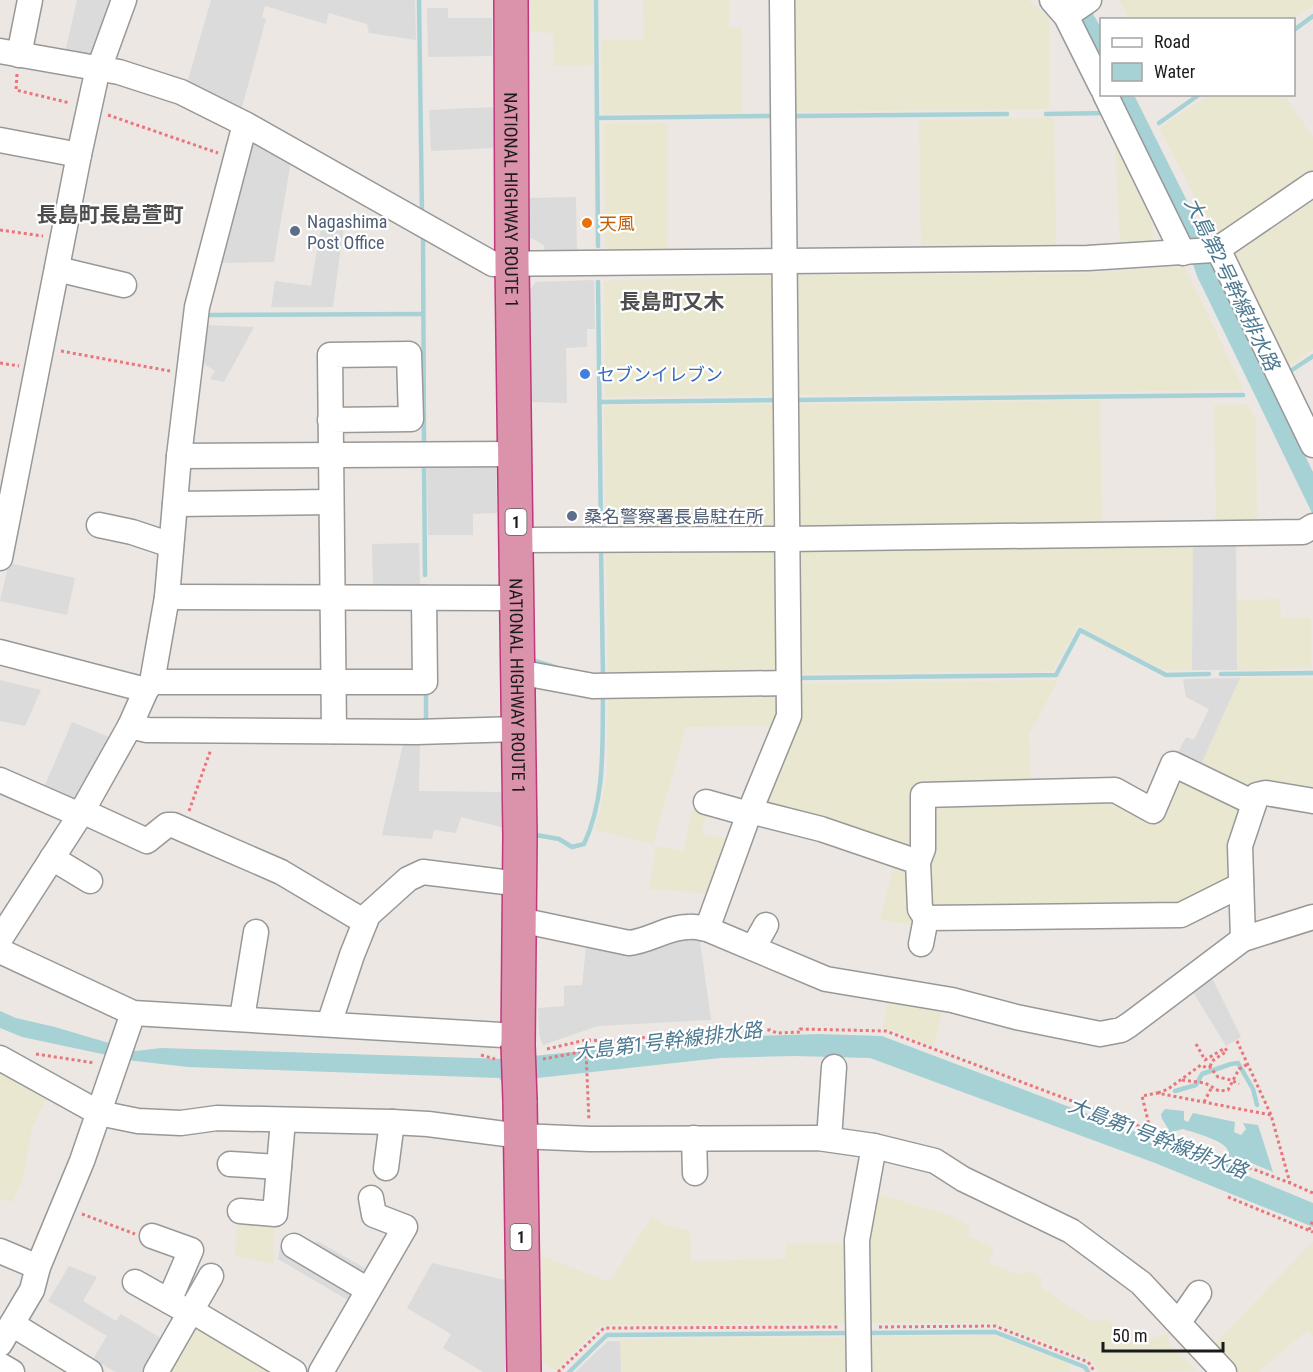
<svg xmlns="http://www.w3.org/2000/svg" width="1313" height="1372" viewBox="0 0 1313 1372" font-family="'Roboto Condensed','Noto Sans JP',sans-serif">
<rect width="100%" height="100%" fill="#ece7e2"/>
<!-- farmland -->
<g fill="#e9e7cf">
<polygon points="528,0 592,0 593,65 554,66 553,33 528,31"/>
<polygon points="643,0 729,0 729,28 742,28 742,113 602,114 601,40 644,40"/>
<polygon points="787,0 1028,0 1049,17 1049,109 788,112"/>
<polygon points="1119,0 1313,0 1313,5 1292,19 1130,20"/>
<polygon points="1209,95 1284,95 1313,137 1313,172 1216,236 1159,128"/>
<polygon points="1054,118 1056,247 921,249 919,120"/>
<polygon points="668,123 668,252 610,251 605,246 604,124"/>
<polygon points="1115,137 1151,198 1153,244 1120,245"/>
<polygon points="1313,201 1313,349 1283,370 1233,256"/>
<polygon points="1184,266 1244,390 792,395 791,275 1089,273"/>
<polygon points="779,275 780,395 605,397 604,281"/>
<polygon points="1100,400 1102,531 799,535 793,405"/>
<polygon points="781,404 782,532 606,537 604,406"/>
<polygon points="1248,404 1256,421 1257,527 1216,527 1214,405"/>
<polygon points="1193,539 1192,670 1163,670 1078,625 1053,671 795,674 798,544"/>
<polygon points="606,545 778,545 783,674 608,675"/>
<polygon points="1280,599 1281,618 1311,618 1311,668 1237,670 1236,600"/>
<polygon points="1240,678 1313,678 1313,792 1248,789 1202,762"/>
<polygon points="1058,680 1029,735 1031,787 918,790 919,850 765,806 796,684"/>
<polygon points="782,688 779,726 686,727 653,844 595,830 607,776 608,691"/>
<polygon points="1175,770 1242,803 1231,876 1177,905 930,908 928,800 1117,795 1154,816"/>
<polygon points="692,809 706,812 702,834 734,840 714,894 649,889 656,846 684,851"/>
<polygon points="895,861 914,872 917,926 880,919"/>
<polygon points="889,994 944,1004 934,1046 883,1027"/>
<polygon points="0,1071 47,1097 32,1128 23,1178 12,1202 0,1199"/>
<polygon points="880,1195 949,1215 970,1226 966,1235 994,1248 988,1263 1018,1275 1030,1271 1043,1279 1039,1286 1091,1321 1108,1320 1133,1343 1167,1334 1169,1345 1197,1371 1099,1372 1094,1363 1087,1358 994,1323 866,1323 869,1204"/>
<polygon points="652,1217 665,1225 690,1231 691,1261 786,1259 786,1244 851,1243 852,1323 601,1325 556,1370 541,1362 542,1256 609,1282"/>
<polygon points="238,1219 275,1221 273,1264 235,1256"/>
<polygon points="1313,1242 1313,1336 1307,1330 1258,1372 1232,1372 1212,1346"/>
<polygon points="195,1327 271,1372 168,1372"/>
<polygon points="993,1335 1070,1364 1070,1372 864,1372 864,1337"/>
<polygon points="852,1337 852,1372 621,1372 620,1339"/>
</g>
<!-- parking -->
<g fill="#dbdbdb">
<polygon points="77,0 117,0 98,58 65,52"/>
<polygon points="211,0 415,0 416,40 369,33 367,24 329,13 326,24 265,6 262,17 266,19 241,111 186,87"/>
<polygon points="427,8 448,8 448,18 492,18 492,56 428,57"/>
<polygon points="493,107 495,148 431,151 429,110"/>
<polygon points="258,142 291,161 274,262 220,263 250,144"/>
<polygon points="576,197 577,250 544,250 544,245 529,237 527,198"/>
<polygon points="322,221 344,224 333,307 271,307 275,281 311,286"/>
<polygon points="594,280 595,329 587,329 587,347 566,348 567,403 530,402 528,292 536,282"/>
<polygon points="205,325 254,327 224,382 210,379 215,371 201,362"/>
<polygon points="496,459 497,513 473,514 473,535 428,535 427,460"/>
<polygon points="1193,539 1236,539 1237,670 1192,670"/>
<polygon points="419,543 420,589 373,589 372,544"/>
<polygon points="9,563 75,578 67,615 0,601"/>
<polygon points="1240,678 1202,762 1245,785 1244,787 1170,768 1186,737 1194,740 1209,709 1186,697 1183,679"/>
<polygon points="0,680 41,690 25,726 0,721"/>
<polygon points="72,722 114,739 75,806 42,792"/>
<polygon points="405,736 420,742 419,791 503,792 505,828 461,817 456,833 434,830 432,839 382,835"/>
<polygon points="699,933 711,1020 598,1026 543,1045 539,1035 538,1008 564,1006 564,986 582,985 587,938"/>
<polygon points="1209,972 1241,1037 1226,1046 1190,987"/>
<polygon points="282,1240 319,1242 370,1271 351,1302 278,1259"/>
<polygon points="432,1263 505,1280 505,1372 483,1372 443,1348 451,1334 407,1308"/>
<polygon points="69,1266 97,1277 83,1301 116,1321 121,1314 169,1343 151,1372 116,1372 93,1359 107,1336 48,1301"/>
<polygon points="608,1341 620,1341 621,1372 575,1372"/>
</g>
<!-- water -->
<g fill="#a7d2d5" fill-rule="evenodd">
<polygon points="1085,0 1101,28 1101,68 1079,23"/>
<polygon points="1114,95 1134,95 1202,231 1214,269 1313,472 1313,515 1197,276 1184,237"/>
<path d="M0 1011 16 1018 55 1027 136 1051 161 1048 504 1059 720 1037 818 1034 882 1036 1162 1142 1169 1130 1162 1119 1161 1114 1165 1109 1184 1111V1120L1188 1122 1193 1113 1235 1122 1234 1132 1241 1135 1246 1129 1243 1123 1258 1125 1273 1172 1244 1160 1238 1172 1313 1203V1227L1155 1163 870 1058 794 1056 720 1058 502 1082 499 1078 188 1067 135 1061 22 1037 0 1028ZM1183 1129C1194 1133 1227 1140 1229 1153 1230 1157 1227 1162 1225 1166L1172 1145 1171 1140 1175 1131Z"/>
</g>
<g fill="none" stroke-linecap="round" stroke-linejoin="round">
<!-- stream -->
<g stroke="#a7d2d5" stroke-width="4.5">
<polyline points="419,0 422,214"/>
<polyline points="596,0 598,246"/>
<polyline points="1294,30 1313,16"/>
<polyline points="1046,114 1107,113"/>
<polyline points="793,116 1007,114"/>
<polyline points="597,118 772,116"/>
<polyline points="1159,123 1200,94"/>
<polyline points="423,233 424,448"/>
<polyline points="598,282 601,533"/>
<polyline points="210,315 423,314"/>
<polyline points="1289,372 1313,356"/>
<polyline points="794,400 1243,395"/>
<polyline points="600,402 780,400"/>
<polyline points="424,461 425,575"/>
<polyline points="601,547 603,679"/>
<polyline points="535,661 558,668"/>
<polyline points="1221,674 1313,673"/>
<polyline points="796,678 1056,675 1080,630 1166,675 1209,674"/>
<polyline points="426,692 426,723"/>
<path d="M536 835 559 839 572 847 584 844C606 797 602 744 603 694"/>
<polyline points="1175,1091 1196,1085 1202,1074 1231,1064 1238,1063 1253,1089 1257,1105"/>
<polyline points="866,1333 995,1332 1085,1367 1088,1372"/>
<polyline points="569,1372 607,1335 848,1333"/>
</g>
<!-- minor casing -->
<g stroke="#989898" stroke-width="27">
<g id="minor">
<polyline points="1052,0 1066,16 1102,88"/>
<polyline points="1067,15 1089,0"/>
<polyline points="0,51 119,72 181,92 245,124 493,264 1088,258 1213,250 1218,249 1313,184"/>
<polyline points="19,55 30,0"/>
<polyline points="1105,94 1183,253"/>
<polyline points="0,140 79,155"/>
<polyline points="1218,249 1313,445"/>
<polyline points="57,269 124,285"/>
<polyline points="330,420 411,419 409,354 330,355 334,731"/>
<polyline points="179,456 515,454"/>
<polyline points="175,504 331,502"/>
<polyline points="99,525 132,532 171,545"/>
<polyline points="517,540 787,539 1303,532 1313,526"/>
<polyline points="0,558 79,155 96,77 124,0"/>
<polyline points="167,597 518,598"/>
<polyline points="0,652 146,690"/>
<polyline points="518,672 593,686 788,683"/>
<polyline points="152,682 425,682 424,598"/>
<polyline points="130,726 147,730 416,732 518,729"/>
<polyline points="0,780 80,815"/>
<polyline points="706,802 749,814"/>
<polyline points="82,811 147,841 167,825 173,825 281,872 365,922"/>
<polyline points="750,811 821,829 918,862 920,909 926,918 1181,915 1241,885"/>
<polyline points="52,858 90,881"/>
<polyline points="918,862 923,849 923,795 1115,790 1153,811 1173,764 1254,803"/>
<path d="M520 920 629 943C649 941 668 927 688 927 695 926 701 928 707 929L826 979 952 1000 1016 1017 1100 1034 1121 1030 1129 1025 1243 939 1313 917"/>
<polyline points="707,929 750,811 789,716 782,0"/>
<polyline points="0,939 80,815 130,726 146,690 152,682 167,597 179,456 197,307 245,124"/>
<polyline points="1243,939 1240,846 1257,795 1266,793 1313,801"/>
<polyline points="921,944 926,918"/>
<polyline points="753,948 766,925"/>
<polyline points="0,951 133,1013 518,1036"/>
<polyline points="242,1018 256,932"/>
<polyline points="329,1024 352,955 368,915 408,879 423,872 520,884"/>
<polyline points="0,1058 99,1113 138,1121 181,1123 217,1118 392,1122 428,1124 520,1136 590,1139 818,1138 874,1146 935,1161 963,1179 1071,1231 1141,1283 1224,1372"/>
<polyline points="694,1138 695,1173"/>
<polyline points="829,1139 834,1067"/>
<polyline points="230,1164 279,1167"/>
<polyline points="386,1168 392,1122"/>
<polyline points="240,1211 275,1214 283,1120"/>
<polyline points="152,1236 191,1250 169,1301"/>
<polyline points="294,1246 368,1290"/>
<polyline points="0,1251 38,1267"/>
<polyline points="135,1282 183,1309"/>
<polyline points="192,1311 294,1372"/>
<polyline points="1179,1322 1199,1293"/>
<polyline points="12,1324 90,1372"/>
<polyline points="0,1344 32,1290 38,1267 82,1161 133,1013"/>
<polyline points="0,1365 12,1372"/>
<polyline points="156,1372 211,1276"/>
<polyline points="321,1372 405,1227 374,1215 371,1198"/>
<polyline points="859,1372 857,1240 874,1146"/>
</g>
</g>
<!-- highway casing -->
<g stroke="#c2377c" stroke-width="36">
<g id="highway">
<path id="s1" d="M511 0 512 264 520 837 518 1045"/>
<polyline points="520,1101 524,1372"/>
</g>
</g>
<!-- path -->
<g stroke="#e9767c" stroke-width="3" stroke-dasharray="3 3" stroke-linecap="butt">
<polyline points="17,74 16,90 70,103"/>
<polyline points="108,115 218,153"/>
<polyline points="0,230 43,236"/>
<polyline points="61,351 170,371"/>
<polyline points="0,363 19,366"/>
<polyline points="189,811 211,749"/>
<polyline points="1237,1041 1271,1115 1290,1183 1313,1193"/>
<polyline points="1196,1044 1205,1060 1225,1048 1227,1051 1212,1061 1210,1067"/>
<polyline points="547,1049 586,1040 608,1041 720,1030 770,1030 777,1033 800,1032 800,1029 886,1031 1290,1183"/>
<polyline points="586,1051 586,1040"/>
<polyline points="36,1054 95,1063"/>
<polyline points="481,1055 495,1059"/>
<polyline points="543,1059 586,1051 589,1121"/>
<polyline points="1182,1080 1205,1083 1219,1091 1228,1090 1239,1069 1248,1064"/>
<polyline points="1158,1093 1168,1089 1201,1065 1207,1068 1210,1067 1218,1077 1231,1080 1239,1084"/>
<polyline points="1204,1102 1212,1087"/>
<polyline points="1150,1129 1142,1096 1157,1093 1271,1115"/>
<polyline points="1228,1197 1313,1232"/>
<polyline points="82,1214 135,1234"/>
<polyline points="1309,1230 1313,1220"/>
<polyline points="879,1327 995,1326 1088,1362 1095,1372"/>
<polyline points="558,1372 604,1328 839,1327"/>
</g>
<!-- minor -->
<use href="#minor" stroke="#fff" stroke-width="24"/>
<!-- highway -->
<use href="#highway" stroke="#db92ab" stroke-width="33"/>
<!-- highway-bridge casing -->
<g stroke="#c2377c" stroke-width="36" stroke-linecap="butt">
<polyline id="highway-bridge" points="518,1045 520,1101"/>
</g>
<!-- highway-bridge -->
<use href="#highway-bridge" stroke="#db92ab" stroke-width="33"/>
</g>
<!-- markers -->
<circle fill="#e8710a" stroke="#fff" stroke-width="2" cx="587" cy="223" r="6"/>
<g fill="#5c6f8a" stroke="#fff" stroke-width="2">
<circle cx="295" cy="231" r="6"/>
<circle cx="572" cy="516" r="6"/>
</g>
<circle fill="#3f7fe0" stroke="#fff" stroke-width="2" cx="585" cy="374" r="6"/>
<g text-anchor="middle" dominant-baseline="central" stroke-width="4.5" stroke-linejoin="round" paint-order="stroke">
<!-- shield labels -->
<g fill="#fff" stroke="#5f5f5f" stroke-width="1.5">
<rect x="505.5" y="509" width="21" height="26" rx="4.5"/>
<rect x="510.5" y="1224" width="21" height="26" rx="4.5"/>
</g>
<g font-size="16" font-weight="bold" fill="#1b1b1b">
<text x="516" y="522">1</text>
<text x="521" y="1237">1</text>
</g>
<!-- street labels -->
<g font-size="18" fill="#1b1b1b" stroke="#fff">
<text stroke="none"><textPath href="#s1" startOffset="200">NATIONAL HIGHWAY ROUTE 1</textPath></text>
<text stroke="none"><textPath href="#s1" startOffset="686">NATIONAL HIGHWAY ROUTE 1</textPath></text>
</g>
<!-- service labels -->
<g font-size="18" fill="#4e5e75" stroke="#fff" text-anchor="start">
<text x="307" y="221">Nagashima<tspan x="307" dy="21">Post Office</tspan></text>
<text x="584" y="516">桑名警察署長島駐在所</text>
</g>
<!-- food labels -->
<g font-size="18" fill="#c56008" stroke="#fff" text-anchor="start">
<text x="599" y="223">天風</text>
</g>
<!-- shop labels -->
<g font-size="18" fill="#366cbe" stroke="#fff" text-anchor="start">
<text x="597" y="374">セブンイレブン</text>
</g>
<!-- water labels -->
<g font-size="20" font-style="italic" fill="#4c7991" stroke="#fff">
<text transform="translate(1232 284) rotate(64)">大島第2号幹線排水路</text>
<text transform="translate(668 1041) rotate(-7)">大島第1号幹線排水路</text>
<text transform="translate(1158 1138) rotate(21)">大島第1号幹線排水路</text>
</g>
<!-- quarter labels -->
<g font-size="21" font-weight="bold" fill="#4e4e4e" stroke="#fff">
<text x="110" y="215">長島町長島萱町</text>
<text x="672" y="302">長島町又木</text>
</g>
</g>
<!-- legend -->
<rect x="1100" y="18" width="195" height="78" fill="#ffffff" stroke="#a4a4a4" stroke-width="1.5"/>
<rect x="1112" y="38" width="30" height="9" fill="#ffffff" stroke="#a4a4a4" stroke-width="1.5"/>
<text x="1154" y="48" font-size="18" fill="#1b1b1b">Road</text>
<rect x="1112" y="63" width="30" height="18" fill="#a7d2d5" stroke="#a4a4a4" stroke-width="1.5"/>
<text x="1154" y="78" font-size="18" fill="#1b1b1b">Water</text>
<!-- scale -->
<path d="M1103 1342v9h120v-9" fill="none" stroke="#1b1b1b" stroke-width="3"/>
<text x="1112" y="1342" font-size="18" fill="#1b1b1b" stroke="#ffffff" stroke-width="4.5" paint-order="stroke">50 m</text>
</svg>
